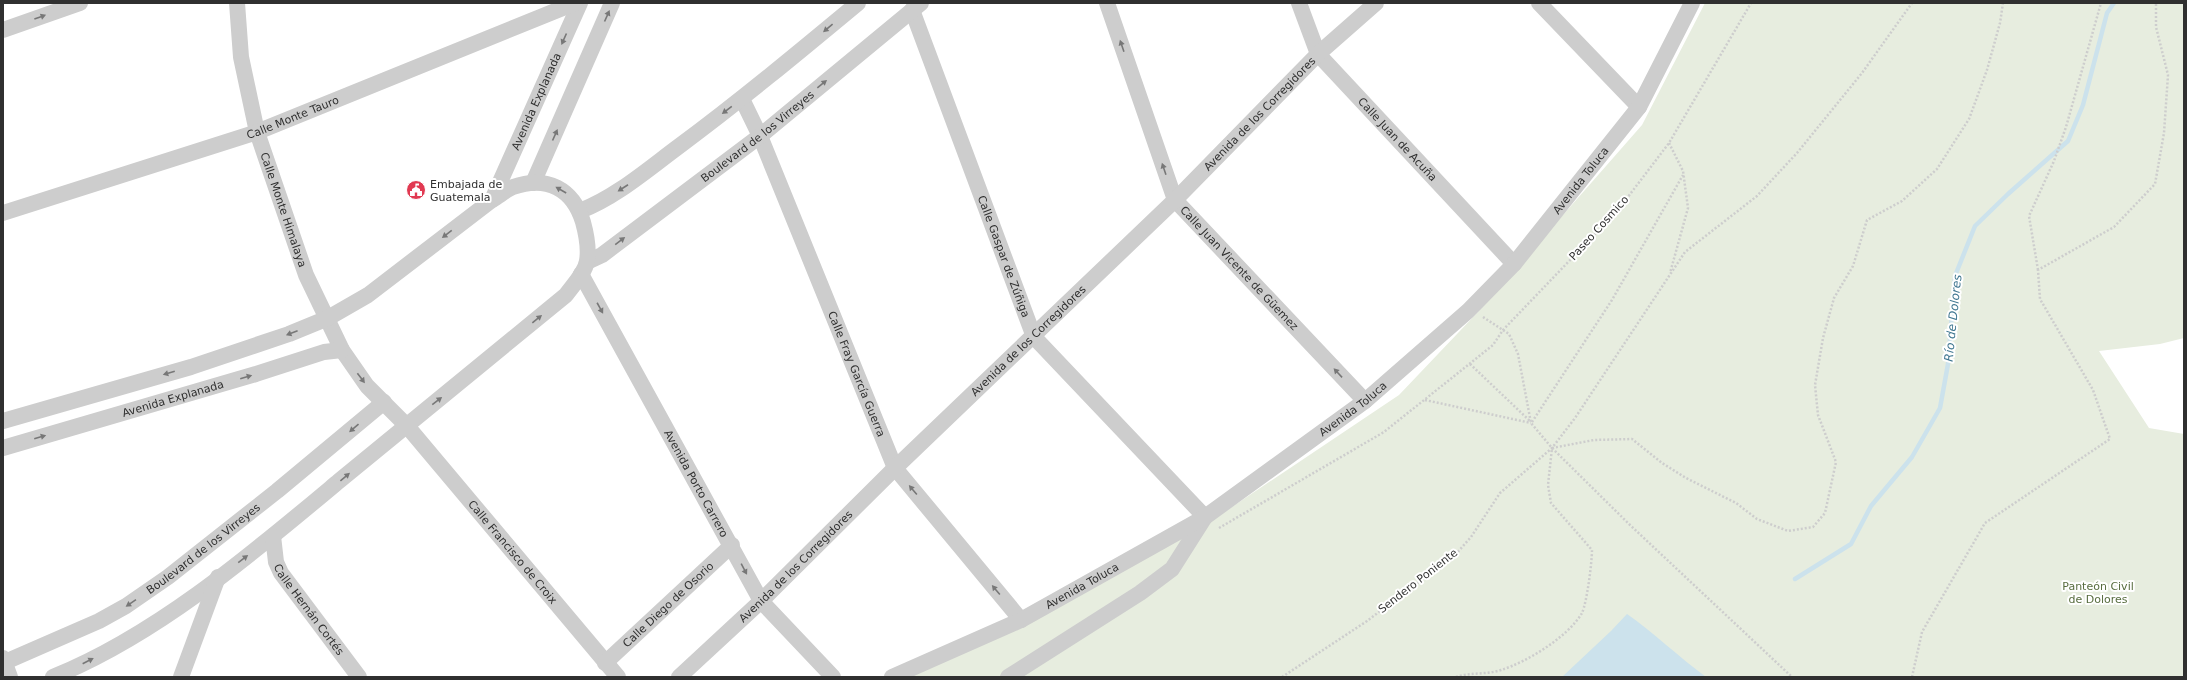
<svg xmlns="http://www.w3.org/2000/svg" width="2187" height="680" viewBox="0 0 2187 680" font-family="'DejaVu Sans',sans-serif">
<rect width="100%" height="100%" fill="#fff"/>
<!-- green -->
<polygon fill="#e7eddf" points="1705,3 2184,3 2184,338 2160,344 2099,351 2149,428 2184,434 2184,677 908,677 1211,521 1399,395 1477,313 1642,125"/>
<!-- water -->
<path fill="#cce2ec" d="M1627 614C1654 633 1679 657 1706 677H1562L1611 631Z"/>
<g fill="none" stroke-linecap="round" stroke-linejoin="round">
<!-- stream -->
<polyline stroke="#cce2ec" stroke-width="4.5" points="1795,579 1851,544 1871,506 1912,457 1940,408 1948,364 1955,276 1975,226 2008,194 2068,141 2083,105 2107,13 2114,3"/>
<!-- path -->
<g stroke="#cdcdcd" stroke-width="2.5" stroke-dasharray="2 2" stroke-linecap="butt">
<polyline points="1669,143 1683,171 1688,208 1670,273"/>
<polyline points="2038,270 2029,216 2054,161 2066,127 2101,3"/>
<polyline points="1483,317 1509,334 1518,354 1531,423 1552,448 1630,525 1792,677"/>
<polyline points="1470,364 1531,422"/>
<polyline points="1425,400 1531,423"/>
<polyline points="1532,422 1612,300 1683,175"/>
<polyline points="1552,448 1594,440 1632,439 1662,463 1686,478 1736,503 1757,519 1788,531 1813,527 1825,513 1836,462 1818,415 1815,385 1823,338 1834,298 1853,266 1867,220 1902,201 1937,169 1969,119 1987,70 2000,23 2003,3"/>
<polyline points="1219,528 1384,432 1493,345 1503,330 1618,210 1669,143 1751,3"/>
<polyline points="1282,677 1367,621 1456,554 1471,537 1500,493 1552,448 1575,418 1685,252 1757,196 1797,153 1862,73 1912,3"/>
<path d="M1456 677C1470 672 1486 675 1501 670 1527 662 1568 637 1582 613 1587 602 1592 562 1592 550L1551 503 1548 485 1552 448"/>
<polyline points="1912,677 1922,632 1985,523 2110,439 2093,390 2040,299 2038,270 2114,227 2155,184 2164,133 2168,75 2156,27 2156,3"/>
</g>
<!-- minor -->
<g stroke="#cdcdcd" stroke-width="16">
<path id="s1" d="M237 3 241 57 257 132 306 275 342 350 367 386 407 426 618 677"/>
<path id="s2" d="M1107 3 1175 200 1365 401"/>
<path id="s3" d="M1299 3 1318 54 1514 264"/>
<polyline points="1539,3 1639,107"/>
<path id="s4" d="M912 10 1034 337 1205 517 1172 569 1140 593 1008 677"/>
<polyline points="3,30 80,3"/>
<path id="s5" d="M742 99 760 136 895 468 1021 620"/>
<polyline points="533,183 612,3"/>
<path id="s6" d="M492 200 580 3"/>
<path d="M580 211C616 197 647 170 678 147 740 101 799 52 858 3"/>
<path id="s7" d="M3 213 257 132 575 3"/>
<path id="s8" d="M587 262 602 255 760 136 921 3"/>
<path id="s9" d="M581 274 761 601 833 677"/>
<path d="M3 421 191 367 289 334 328 318 368 295 492 200C499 196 506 190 513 187 547 175 573 189 583 222 586 233 589 249 587 261 585 273 573 285 566 295 490 357 415 419 339 481 253 553 157 635 53 677"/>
<path id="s10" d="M3 448 256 374 324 352 342 350"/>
<path id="s11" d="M273 536 276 562 281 573 359 677"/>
<polyline points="3,658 10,677"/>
<path id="s12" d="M3 663 99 621 126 606 168 577 277 491 384 402"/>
<path id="s13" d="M605 663 732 545"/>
<polyline points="181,677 218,577"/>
<path id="s14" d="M679 677 761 601 895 468 1175 200 1318 54 1376 3"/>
<path id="s15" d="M892 677 1021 620 1205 517 1365 401 1468 311 1514 264 1639 107 1692 3"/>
</g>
</g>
<!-- one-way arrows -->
<defs><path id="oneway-solid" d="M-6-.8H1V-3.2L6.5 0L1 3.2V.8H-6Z"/></defs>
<g fill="#777">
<use href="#oneway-solid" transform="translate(607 16) rotate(-66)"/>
<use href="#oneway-solid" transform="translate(40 17) rotate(-20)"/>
<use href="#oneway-solid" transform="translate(828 28) rotate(140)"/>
<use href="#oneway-solid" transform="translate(564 39) rotate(114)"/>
<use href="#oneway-solid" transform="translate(1122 46) rotate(-109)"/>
<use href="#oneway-solid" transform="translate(822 84) rotate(-39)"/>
<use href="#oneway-solid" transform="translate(727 110) rotate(143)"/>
<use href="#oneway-solid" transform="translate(555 135) rotate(-66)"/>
<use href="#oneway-solid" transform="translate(1164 169) rotate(-109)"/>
<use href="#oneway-solid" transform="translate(623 188) rotate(147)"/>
<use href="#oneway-solid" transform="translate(561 190) rotate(-150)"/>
<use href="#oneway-solid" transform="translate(447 234) rotate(142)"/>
<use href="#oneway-solid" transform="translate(620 241) rotate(-37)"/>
<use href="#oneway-solid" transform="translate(600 308) rotate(61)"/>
<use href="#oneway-solid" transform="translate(537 319) rotate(-39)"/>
<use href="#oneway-solid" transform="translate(292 333) rotate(159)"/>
<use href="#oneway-solid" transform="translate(169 373) rotate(164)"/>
<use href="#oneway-solid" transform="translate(1338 373) rotate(-133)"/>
<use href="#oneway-solid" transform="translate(246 377) rotate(-16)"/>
<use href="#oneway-solid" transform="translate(361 378) rotate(53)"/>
<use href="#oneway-solid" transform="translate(437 401) rotate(-38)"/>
<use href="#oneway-solid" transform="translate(354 428) rotate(139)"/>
<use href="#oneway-solid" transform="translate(40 437) rotate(-16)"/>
<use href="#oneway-solid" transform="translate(345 477) rotate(-40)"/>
<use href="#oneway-solid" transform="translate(913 490) rotate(-130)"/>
<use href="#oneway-solid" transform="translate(243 559) rotate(-37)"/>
<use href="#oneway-solid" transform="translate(744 569) rotate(62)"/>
<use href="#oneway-solid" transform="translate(996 590) rotate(-130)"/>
<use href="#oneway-solid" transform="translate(131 603) rotate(146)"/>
<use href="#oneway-solid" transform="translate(88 661) rotate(-27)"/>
</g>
<!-- icons -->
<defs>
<g id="civic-disc" transform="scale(1)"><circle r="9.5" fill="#e13951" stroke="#fff"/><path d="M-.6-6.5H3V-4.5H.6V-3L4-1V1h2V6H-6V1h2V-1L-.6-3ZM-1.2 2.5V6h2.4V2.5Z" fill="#fff"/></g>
</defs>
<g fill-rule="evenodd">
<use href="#civic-disc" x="416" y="190"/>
</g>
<g text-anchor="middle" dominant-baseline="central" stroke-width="4" stroke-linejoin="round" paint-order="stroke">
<!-- street labels -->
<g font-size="11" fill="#303030" stroke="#fff">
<text stroke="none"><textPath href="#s6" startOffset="108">Avenida Explanada</textPath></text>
<text stroke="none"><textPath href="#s14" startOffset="809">Avenida de los Corregidores</textPath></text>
<text stroke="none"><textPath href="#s7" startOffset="305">Calle Monte Tauro</textPath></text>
<text stroke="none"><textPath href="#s8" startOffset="212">Boulevard de los Virreyes</textPath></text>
<text stroke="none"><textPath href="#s3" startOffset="171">Calle Juan de Acuña</textPath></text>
<text stroke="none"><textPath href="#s15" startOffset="859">Avenida Toluca</textPath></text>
<text stroke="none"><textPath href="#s1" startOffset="213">Calle Monte Himalaya</textPath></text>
<text transform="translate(1599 228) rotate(-48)">Paseo Cosmico</text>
<text stroke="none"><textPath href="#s4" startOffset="263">Calle Gaspar de Zúñiga</textPath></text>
<text stroke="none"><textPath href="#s2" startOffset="302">Calle Juan Vicente de Güemez</textPath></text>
<text stroke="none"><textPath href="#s14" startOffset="485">Avenida de los Corregidores</textPath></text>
<text stroke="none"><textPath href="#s5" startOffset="298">Calle Fray García Guerra</textPath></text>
<text stroke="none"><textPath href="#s10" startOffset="177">Avenida Explanada</textPath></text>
<text stroke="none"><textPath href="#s15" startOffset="535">Avenida Toluca</textPath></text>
<text stroke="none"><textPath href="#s9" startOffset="239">Avenida Porto Carrero</textPath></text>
<text stroke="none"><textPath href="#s12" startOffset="232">Boulevard de los Virreyes</textPath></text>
<text stroke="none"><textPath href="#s1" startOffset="630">Calle Francisco de Croix</textPath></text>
<text stroke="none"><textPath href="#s14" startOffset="161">Avenida de los Corregidores</textPath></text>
<text transform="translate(1418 581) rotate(-38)">Sendero Poniente</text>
<text stroke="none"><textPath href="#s15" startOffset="211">Avenida Toluca</textPath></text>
<text stroke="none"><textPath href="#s13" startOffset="86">Calle Diego de Osorio</textPath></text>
<text stroke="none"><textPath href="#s11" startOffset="84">Calle Hernán Cortés</textPath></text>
</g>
<!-- poi labels -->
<g font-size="11" fill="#303030" stroke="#fff" text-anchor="start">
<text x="430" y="184">Embajada de<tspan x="430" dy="13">Guatemala</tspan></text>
</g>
<!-- park labels -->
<g font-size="11" fill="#576c3e" stroke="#fff">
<text x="2098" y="586">Panteón Civil<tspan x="2098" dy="13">de Dolores</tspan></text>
</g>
<!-- water labels -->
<g font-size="12" font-style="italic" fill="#407791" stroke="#fff">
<text transform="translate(1953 318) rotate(-84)">Río de Dolores</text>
</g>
</g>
<!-- border -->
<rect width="2187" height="680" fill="none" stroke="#303030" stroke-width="8"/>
</svg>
